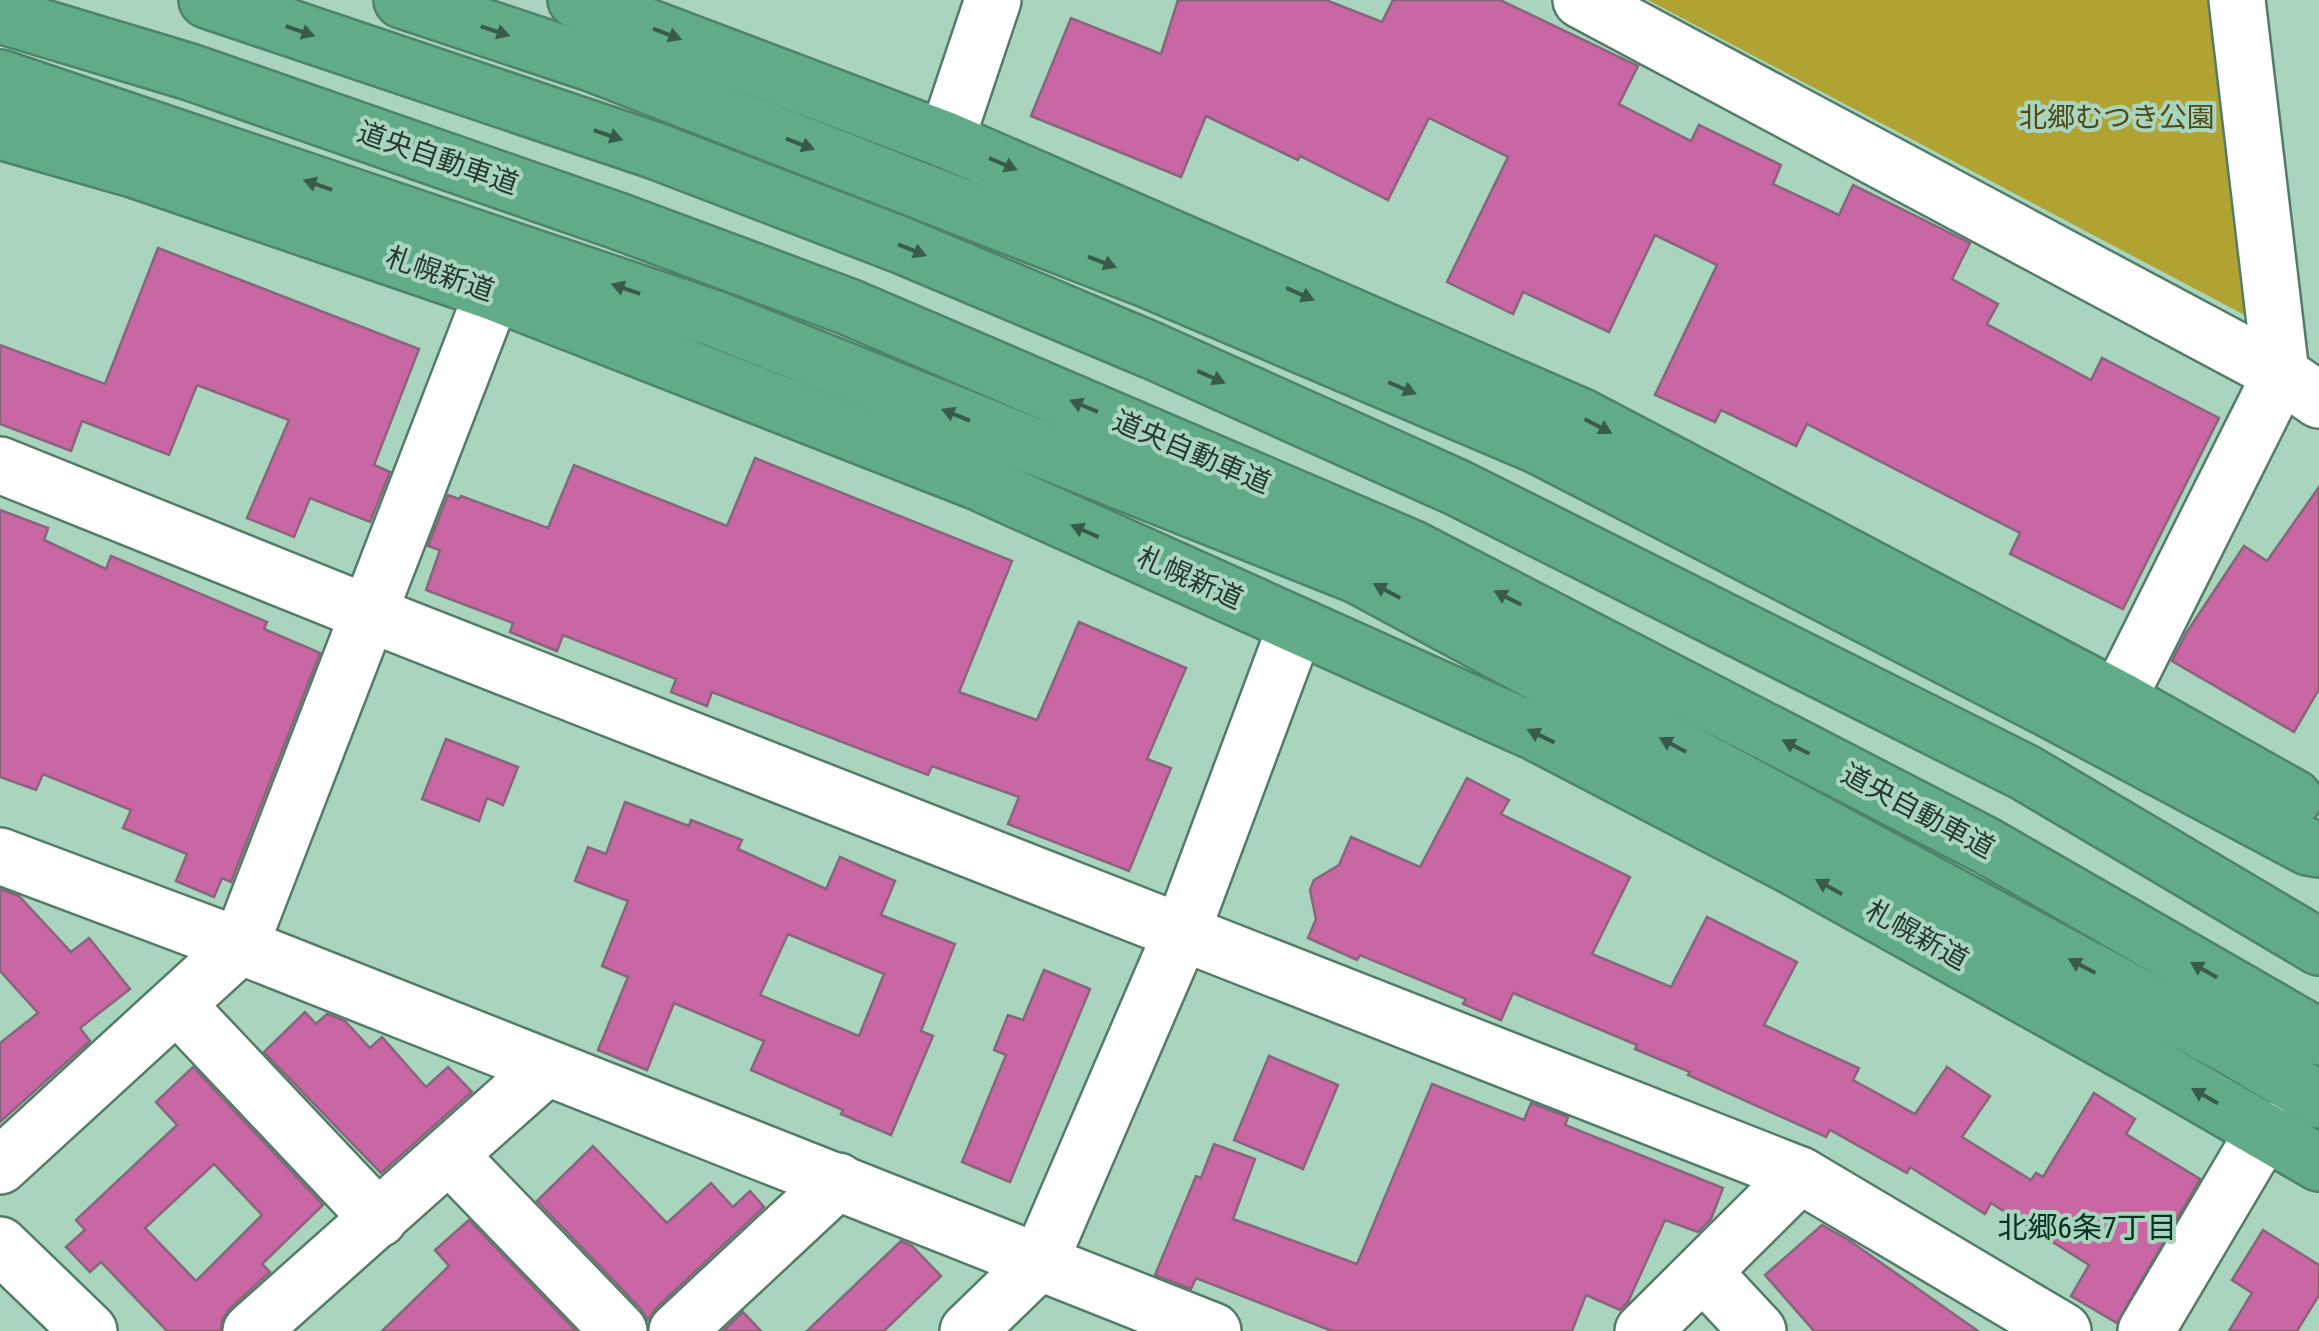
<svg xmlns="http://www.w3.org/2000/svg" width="2319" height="1331" viewBox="0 0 2319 1331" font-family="'Roboto Condensed','Noto Sans JP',sans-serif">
<rect width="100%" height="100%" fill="#a9d5be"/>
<!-- green -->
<polygon fill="#b0a332" points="1648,0 2223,0 2256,321"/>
<!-- building -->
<g fill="#c967a5" stroke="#89657b" stroke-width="2.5" fill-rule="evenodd">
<polygon points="1178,0 1326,0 1382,22 1393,0 1500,0 1638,66 1619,104 1691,141 1699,125 1781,165 1773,184 1839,215 1853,185 1970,243 1952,279 1998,304 1987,324 2091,380 2102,358 2219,418 2123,609 2010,554 2020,533 1807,424 1796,446 1721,410 1715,422 1655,395 1717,265 1655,235 1609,332 1523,292 1513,314 1447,282 1508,157 1429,118 1388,200 1300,156 1298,160 1206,116 1181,177 1031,116 1071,18 1161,54"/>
<polygon points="158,248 419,349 374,465 390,472 370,522 310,498 294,537 247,518 289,420 197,385 169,455 82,421 71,451 0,424 0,345 105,384"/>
<polygon points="755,458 1012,561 959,692 1037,720 1079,622 1186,668 1147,759 1171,768 1129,871 1008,824 1019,797 932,766 928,775 712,692 707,706 671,692 676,679 563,635 557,651 510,632 513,623 426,590 440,550 428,546 448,495 459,499 461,496 548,528 574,465 727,526"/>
<polygon points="2319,487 2319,689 2294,732 2172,661 2187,632 2244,546 2267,561"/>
<polygon points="0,510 48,528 44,540 106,569 111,556 267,622 264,629 320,653 231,882 222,878 214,897 176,881 187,854 123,828 131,810 43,774 36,790 0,777"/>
<polygon points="446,739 518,767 503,805 487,798 479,821 422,799"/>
<polygon points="1467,778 1509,800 1501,814 1630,877 1592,954 1671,987 1707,917 1797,962 1764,1025 1859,1068 1853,1080 1915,1114 1947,1067 1990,1096 1962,1137 2031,1180 2036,1173 2043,1177 2094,1093 2135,1119 2126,1134 2200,1179 2117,1323 2071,1296 2089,1265 1991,1203 1985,1214 1910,1167 1907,1173 1830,1130 1826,1137 1688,1075 1690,1072 1635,1049 1637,1045 1513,993 1501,1020 1463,1004 1466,999 1360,955 1357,960 1308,938 1316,919 1310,890 1314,880 1339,865 1351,837 1420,867"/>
<path d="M625 802 689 826 691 820 742 840 738 849 826 889 840 857 895 881 881 915 955 944 921 1031 933 1036 891 1135 841 1114 843 1110 751 1070 764 1041 674 1003 647 1070 598 1050 628 977 602 966 628 901 575 881 588 847 606 854ZM788 934 884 974 859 1036 760 995Z"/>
<polygon points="0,889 19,896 71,952 89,938 130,989 80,1028 90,1041 0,1122 0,1043 38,1013 0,971"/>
<polygon points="1044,970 1090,989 1010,1182 962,1162 1006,1055 994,1050 1008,1015 1023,1020"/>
<polygon points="305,1012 316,1024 327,1014 345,1021 370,1048 382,1037 426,1087 448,1067 472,1092 381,1173 264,1052"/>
<polygon points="1269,1056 1338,1085 1303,1169 1234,1140"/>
<path d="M193 1067 323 1205 262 1264 270 1272 230 1308 222 1320 221 1331H167L101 1262 90 1272 66 1247 85 1230 76 1220 177 1125 156 1102ZM214 1164 262 1215 196 1281 145 1228Z"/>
<polygon points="1432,1084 1524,1120 1531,1103 1568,1117 1565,1125 1723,1188 1711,1219 1698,1232 1665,1220 1628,1302 1620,1310 1586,1295 1572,1331 1332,1331 1196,1278 1191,1289 1155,1275 1196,1176 1201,1178 1214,1144 1255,1159 1233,1219 1357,1264"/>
<polygon points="593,1146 667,1223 711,1183 733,1207 750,1191 764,1207 656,1308 648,1320 641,1309 537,1201"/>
<polygon points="469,1220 576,1331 382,1331 449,1266 435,1250"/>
<polygon points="1822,1225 1850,1241 1978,1331 1814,1331 1765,1275"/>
<polygon points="2263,1230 2319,1265 2319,1295 2297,1331 2229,1331 2252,1293 2232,1280"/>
<polygon points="901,1241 912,1246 941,1276 884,1331 807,1331"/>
<polygon points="743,1312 761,1331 723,1331"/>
</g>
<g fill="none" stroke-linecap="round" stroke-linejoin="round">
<!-- minor casing -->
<g stroke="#537c68" stroke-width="60">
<g id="minor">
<polyline points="1581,0 2281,374 2319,400"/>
<polyline points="946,140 993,0"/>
<polyline points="0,465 370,614 1800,1175 2063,1331"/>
<polyline points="2118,699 2281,374 2237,0"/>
<polyline points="0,856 240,946 1213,1331"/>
<polyline points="178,1006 379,1219"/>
<polyline points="449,1155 619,1331"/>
<polyline points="0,1166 240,946 493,292"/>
<polyline points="0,1245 89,1331"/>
<polyline points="1704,1273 1758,1331"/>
<polyline points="251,1331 546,1068"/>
<polyline points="677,1331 838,1181"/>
<polyline points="968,1331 1040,1261 1181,934 1296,626"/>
<polyline points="1643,1331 1800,1175"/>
<polyline points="2146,1331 2265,1130"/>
</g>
</g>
<!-- highway casing -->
<g stroke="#4d836a" stroke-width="60">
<g id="highway">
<polyline points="207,0 656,151 901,245 1153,351 1456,487 2026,773 2319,947"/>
<polyline points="402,0 594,64 1144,278 1539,446 2049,709 2308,847 2319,849"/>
<polyline points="576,0 946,140 1582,417 2118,699 2294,798"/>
<polyline points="0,15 190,72 618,221 849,307 1411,548 1987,846 2319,1037"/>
<polyline points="0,78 718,320 1359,576 2237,1050 2319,1100"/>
<polyline points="0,131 136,170 493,292 976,481 1537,733 1792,866 2153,1067 2319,1163"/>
</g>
</g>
<!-- minor -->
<use href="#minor" stroke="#fff" stroke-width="55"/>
<!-- highway -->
<use href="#highway" stroke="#61ab89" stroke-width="55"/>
</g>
<!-- one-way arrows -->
<defs><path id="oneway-solid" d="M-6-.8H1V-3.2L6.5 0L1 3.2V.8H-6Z" transform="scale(2.5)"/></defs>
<g fill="#385b4b">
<use href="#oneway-solid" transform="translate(300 31) rotate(19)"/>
<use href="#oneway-solid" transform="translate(495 31) rotate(18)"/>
<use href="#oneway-solid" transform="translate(667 34) rotate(21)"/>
<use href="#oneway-solid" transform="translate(608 135) rotate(19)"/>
<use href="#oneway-solid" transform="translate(800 144) rotate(21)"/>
<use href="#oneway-solid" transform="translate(1003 164) rotate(23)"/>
<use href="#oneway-solid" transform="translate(318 185) rotate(-161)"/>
<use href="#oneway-solid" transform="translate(912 250) rotate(22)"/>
<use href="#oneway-solid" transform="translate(1102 262) rotate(21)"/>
<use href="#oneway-solid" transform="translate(626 289) rotate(-161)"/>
<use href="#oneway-solid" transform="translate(1300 294) rotate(24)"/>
<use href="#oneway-solid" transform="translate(1211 377) rotate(24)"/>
<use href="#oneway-solid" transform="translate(1402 388) rotate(23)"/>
<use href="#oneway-solid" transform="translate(1084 406) rotate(-157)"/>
<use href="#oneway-solid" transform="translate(956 415) rotate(-158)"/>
<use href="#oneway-solid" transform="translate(1598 426) rotate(28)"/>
<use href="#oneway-solid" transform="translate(1085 531) rotate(-156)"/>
<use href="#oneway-solid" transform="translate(1387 591) rotate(-152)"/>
<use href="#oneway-solid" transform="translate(1508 598) rotate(-153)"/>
<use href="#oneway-solid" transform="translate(1541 736) rotate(-154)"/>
<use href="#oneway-solid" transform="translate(1673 745) rotate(-152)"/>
<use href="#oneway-solid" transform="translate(1796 747) rotate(-153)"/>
<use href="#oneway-solid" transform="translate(1829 887) rotate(-151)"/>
<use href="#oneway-solid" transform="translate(2082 966) rotate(-152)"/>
<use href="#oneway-solid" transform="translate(2204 970) rotate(-150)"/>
<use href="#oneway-solid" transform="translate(2205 1096) rotate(-150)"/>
</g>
<g text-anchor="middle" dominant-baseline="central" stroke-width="8" stroke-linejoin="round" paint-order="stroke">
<!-- park labels -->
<g font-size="28" fill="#504a18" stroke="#a9d5be">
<text x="2117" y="117">北郷むつき公園</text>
</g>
<!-- street labels -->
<g font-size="28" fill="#273930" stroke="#a9d5be">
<text transform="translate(438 158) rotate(19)">道央自動車道</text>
<text transform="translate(440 274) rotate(19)">札幌新道</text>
<text transform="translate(1192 452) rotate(23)">道央自動車道</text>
<text transform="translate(1190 578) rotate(24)">札幌新道</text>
<text transform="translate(1918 811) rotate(28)">道央自動車道</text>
<text transform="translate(1917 935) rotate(29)">札幌新道</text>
</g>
<!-- neighbourhood labels -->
<g font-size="30" fill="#083322" stroke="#a9d5be">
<text x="2087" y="1227">北郷6条7丁目</text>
</g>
</g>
</svg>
